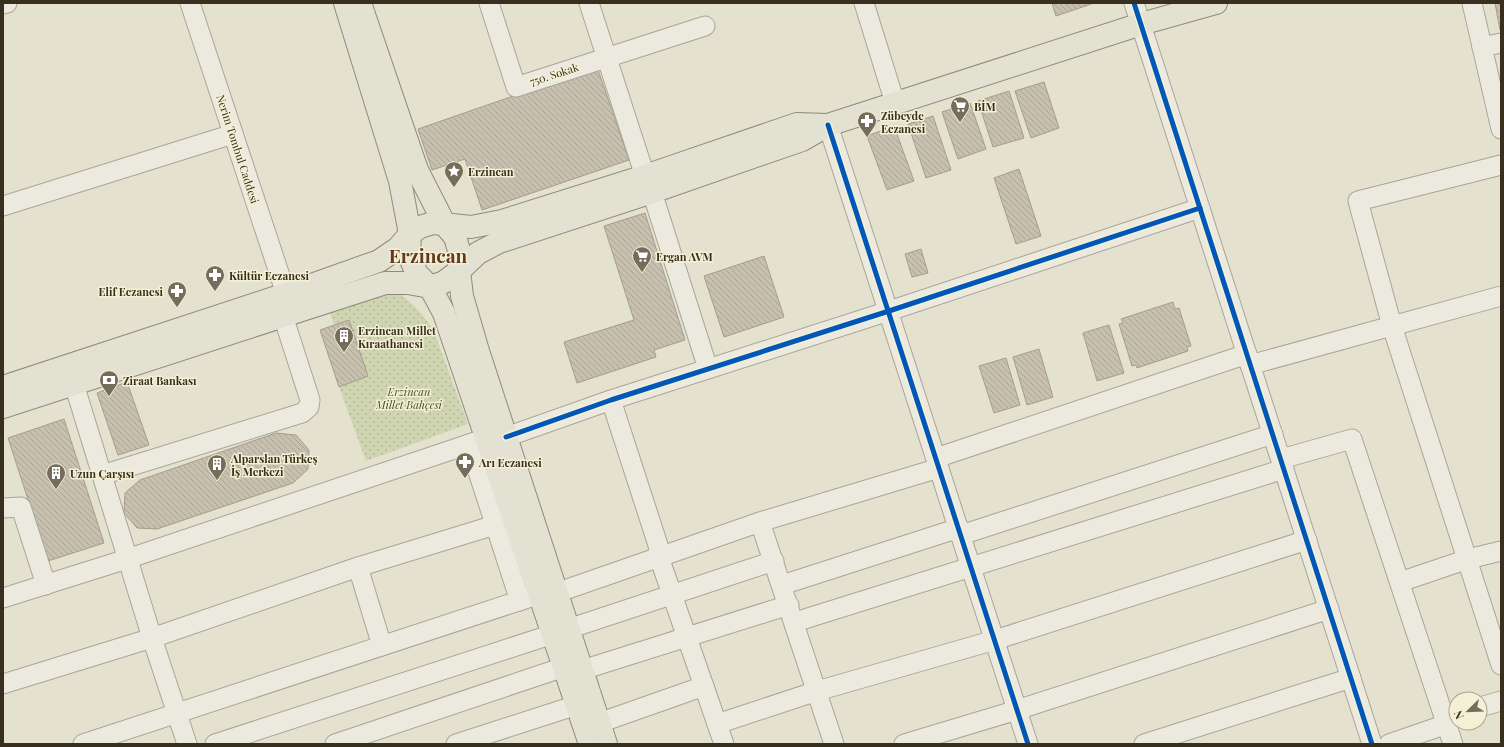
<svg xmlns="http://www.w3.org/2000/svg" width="1504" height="747" viewBox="0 0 1504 747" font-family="'Playfair Display',serif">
<defs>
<pattern id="park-dots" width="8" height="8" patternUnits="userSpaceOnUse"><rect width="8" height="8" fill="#cfd5b1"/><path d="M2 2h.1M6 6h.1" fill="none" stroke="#b2b798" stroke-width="1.8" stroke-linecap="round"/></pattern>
<pattern id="building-back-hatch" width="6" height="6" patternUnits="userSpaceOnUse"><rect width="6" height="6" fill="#c7c0af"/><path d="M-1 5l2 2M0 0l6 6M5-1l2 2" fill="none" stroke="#aca596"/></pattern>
</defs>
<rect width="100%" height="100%" fill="#e4e1ce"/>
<!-- park -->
<polygon fill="url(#park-dots)" points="385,292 402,295 418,310 428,322 436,337 468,424 366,461 339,387 334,325 329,309"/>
<!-- building -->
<g fill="url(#building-back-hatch)" stroke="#a49d8d">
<polygon points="1052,3 1094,3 1056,16"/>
<polygon points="1495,3 1501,3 1501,30 1500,30"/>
<polygon points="597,67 629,160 482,210 465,159 432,170 418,129"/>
<polygon points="1044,82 1059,128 1031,138 1015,91"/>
<polygon points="1009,91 1024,138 993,147 978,101"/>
<polygon points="970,103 986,149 958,159 942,112"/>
<polygon points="933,116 951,170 926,178 908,124"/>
<polygon points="894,126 914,181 887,190 867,136"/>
<polygon points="1019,169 1041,236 1016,244 994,178"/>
<polygon points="645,213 685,340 654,350 656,357 577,383 564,342 634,320 604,226"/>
<polygon points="921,249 928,273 912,277 905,254"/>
<polygon points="764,256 784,317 724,337 704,276"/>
<polygon points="1173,302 1175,309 1179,308 1191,346 1187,347 1188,351 1137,368 1136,365 1132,366 1119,324 1123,323 1121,319"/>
<polygon points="349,320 368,376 339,387 320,330"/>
<polygon points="1109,325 1124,373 1097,381 1083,333"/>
<polygon points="1039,349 1053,397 1027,405 1013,357"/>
<polygon points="1006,358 1020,405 994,413 979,366"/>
<polygon points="127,382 149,445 118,455 97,393"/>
<polygon points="64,419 104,543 48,561 8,438"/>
<polygon points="276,433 296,435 309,450 308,469 293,483 157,529 137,528 124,513 125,493 140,480"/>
</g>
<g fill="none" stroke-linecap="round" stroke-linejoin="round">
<!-- minor casing -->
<g stroke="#a9a597" stroke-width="21">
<g id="minor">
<polyline points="190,3 286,294"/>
<polyline points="489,3 516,87 705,26"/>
<polyline points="589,3 645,176"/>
<polyline points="864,3 895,103"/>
<polyline points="1134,3 1372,744"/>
<polyline points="1472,3 1501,129"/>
<polyline points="3,4 7,3"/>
<polyline points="1482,47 1501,43"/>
<polyline points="828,125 1028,744"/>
<polyline points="1501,165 1358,201 1392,326 1501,665"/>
<polyline points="652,192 708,369"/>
<polyline points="3,206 233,134"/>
<polyline points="1250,365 1501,296"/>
<polyline points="74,384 152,638 187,744"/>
<polyline points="611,400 658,545 659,557 724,744"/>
<polyline points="506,437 611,400 889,311 1200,208"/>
<polyline points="469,444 520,601"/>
<polyline points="936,458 1247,354"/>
<polyline points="1281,459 1352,439 1453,744"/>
<polyline points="102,475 302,413 309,407 310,400 283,316"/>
<polyline points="3,508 21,507 46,585"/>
<polyline points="760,522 834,744"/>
<polyline points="961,535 1273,434"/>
<polyline points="358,567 382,646"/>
<polyline points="1400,582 1468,559 1501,551"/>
<polyline points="782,585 959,528"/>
<polyline points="556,593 760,522 939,468"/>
<polyline points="3,598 127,559 487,438"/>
<polyline points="795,622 1284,469"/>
<polyline points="568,629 774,561"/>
<polyline points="582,670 789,605"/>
<polyline points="3,684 152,638 358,567 495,525"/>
<polyline points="1480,707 1501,701"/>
<polyline points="599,723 704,686"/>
<polyline points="717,724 817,691 995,640 1307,540"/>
<polyline points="83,744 540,594"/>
<polyline points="215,744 553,634"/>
<polyline points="335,744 564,667"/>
<polyline points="456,744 577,705"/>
<polyline points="904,744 1017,710 1329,609"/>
<polyline points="1144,744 1351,678"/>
<polyline points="1389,744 1447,724"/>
</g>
</g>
<!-- major casing -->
<g stroke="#8f8b7e" stroke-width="24">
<g id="major">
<polyline points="345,3 400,181 410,234 409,255 417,274 430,287 444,313 590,744"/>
<polyline points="360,3 417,170 445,225 455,237 460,254 459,271 462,296 478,351 606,744"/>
<polyline points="3,387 286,294 379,261 398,248 410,234 420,227 433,223 471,227 502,221 645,176 797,124 827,125"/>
<polyline points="3,407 385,283 408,283 430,287 444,282 459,271 478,253 499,242 652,192 802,140 828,125 1141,24 1216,3"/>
</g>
</g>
<!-- minor -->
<use href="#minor" stroke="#eceadf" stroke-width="19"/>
<!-- major -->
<use href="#major" stroke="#e3e1d1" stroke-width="22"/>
<!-- cycleway casing -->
<g stroke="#f4f0d5" stroke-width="8">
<g id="cycleway">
<polyline points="1134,3 1372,744"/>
<polyline points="828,125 1028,744"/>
<polyline points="506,437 611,400 889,311 1200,208"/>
</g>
</g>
<!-- cycleway -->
<use href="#cycleway" stroke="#0057b8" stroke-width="5"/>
</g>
<!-- icons -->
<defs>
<g id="supermarket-pin" transform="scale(1)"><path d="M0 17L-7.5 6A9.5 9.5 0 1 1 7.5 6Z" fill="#746d5c" stroke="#f4f0d5"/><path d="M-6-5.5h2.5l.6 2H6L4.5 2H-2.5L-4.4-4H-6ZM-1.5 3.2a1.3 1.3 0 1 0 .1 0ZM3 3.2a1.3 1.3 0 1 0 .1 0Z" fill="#fff"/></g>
<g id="pharmacy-pin" transform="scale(1)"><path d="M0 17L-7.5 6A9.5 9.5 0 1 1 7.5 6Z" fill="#746d5c" stroke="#f4f0d5"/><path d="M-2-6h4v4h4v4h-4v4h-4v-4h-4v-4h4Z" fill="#fff"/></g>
<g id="sight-pin" transform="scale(1)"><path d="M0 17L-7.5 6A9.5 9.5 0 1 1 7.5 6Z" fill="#746d5c" stroke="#f4f0d5"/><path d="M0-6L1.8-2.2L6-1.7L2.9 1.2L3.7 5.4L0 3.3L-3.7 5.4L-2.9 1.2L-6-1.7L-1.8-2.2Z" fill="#fff"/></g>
<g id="building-pin" transform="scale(1)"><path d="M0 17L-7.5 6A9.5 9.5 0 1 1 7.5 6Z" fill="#746d5c" stroke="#f4f0d5"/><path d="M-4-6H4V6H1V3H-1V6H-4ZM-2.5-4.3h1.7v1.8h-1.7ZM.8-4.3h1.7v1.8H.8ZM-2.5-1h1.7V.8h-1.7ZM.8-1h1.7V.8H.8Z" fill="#fff"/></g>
<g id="bank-pin" transform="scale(1)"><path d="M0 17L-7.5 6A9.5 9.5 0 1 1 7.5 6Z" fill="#746d5c" stroke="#f4f0d5"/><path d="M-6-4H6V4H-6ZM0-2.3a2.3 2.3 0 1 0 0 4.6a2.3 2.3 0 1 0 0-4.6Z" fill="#fff"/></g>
</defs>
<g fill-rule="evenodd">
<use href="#supermarket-pin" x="960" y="106"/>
<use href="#pharmacy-pin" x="867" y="121"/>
<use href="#sight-pin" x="454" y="171"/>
<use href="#supermarket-pin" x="642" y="256"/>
<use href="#pharmacy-pin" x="215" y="275"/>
<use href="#pharmacy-pin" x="177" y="291"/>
<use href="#building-pin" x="344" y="336"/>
<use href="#bank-pin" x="109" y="380"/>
<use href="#pharmacy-pin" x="465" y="462"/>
<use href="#building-pin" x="217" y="464"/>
<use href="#building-pin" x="56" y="473"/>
</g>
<g text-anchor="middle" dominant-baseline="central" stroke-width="3" stroke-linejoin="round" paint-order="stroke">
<!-- street labels -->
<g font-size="11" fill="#382f1f" stroke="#f4f0d5">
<text transform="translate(554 74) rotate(-18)">750. Sokak</text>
<text transform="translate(238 149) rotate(72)">Nerim Tombul Caddesi</text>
</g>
<!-- poi labels -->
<g font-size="11" font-weight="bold" fill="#382f1f" stroke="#f4f0d5" text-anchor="start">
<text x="974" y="106">BİM</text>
<text x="881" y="115">Zübeyde<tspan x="881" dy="13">Eczanesi</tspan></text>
<text x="468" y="171">Erzincan</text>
<text x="656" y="256">Ergan AVM</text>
<text x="229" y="275">Kültür Eczanesi</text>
<text x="163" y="291" text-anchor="end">Elif Eczanesi</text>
<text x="358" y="330">Erzincan Millet<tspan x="358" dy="13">Kıraathanesi</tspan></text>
<text x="123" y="380">Ziraat Bankası</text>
<text x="231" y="458">Alparslan Türkeş<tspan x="231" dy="13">İş Merkezi</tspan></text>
<text x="479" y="462">Arı Eczanesi</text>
<text x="70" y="473">Uzun Çarşısı</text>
</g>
<!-- park labels -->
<g font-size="11" font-style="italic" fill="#415327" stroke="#f4f0d5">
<text x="409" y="391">Erzincan<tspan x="409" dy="13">Millet Bahçesi</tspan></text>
</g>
<!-- town labels -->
<g font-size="19" font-weight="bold" fill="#633920" stroke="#f4f0d5">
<text x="428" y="255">Erzincan</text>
</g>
</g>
<!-- border -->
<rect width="1504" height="747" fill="none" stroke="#382f1f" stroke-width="8"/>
<!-- north arrow -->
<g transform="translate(1468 711) rotate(247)"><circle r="19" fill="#f4f0d5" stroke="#a9a38c"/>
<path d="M0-3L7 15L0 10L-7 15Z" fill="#746d5c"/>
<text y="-6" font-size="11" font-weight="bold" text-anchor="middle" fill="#382f1f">N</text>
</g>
</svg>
